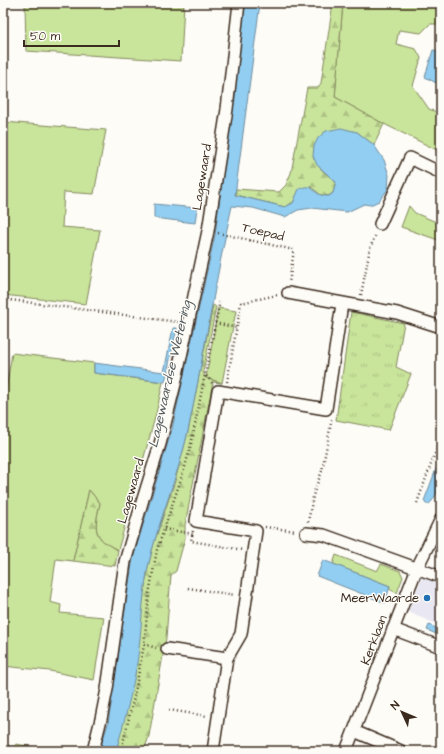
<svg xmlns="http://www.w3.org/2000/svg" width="444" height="754" viewBox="0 0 444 754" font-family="'Architects Daughter',sans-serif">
<defs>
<pattern id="forest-firs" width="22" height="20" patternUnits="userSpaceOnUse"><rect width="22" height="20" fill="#c9e49b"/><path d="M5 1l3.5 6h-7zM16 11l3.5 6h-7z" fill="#aec485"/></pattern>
<pattern id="park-tufts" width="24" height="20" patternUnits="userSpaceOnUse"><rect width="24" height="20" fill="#c9e49b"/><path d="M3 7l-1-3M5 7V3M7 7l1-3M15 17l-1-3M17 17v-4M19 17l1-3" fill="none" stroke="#aec485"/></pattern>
</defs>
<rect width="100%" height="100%" fill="#fdfcf7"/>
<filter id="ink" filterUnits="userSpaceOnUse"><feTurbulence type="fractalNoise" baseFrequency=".025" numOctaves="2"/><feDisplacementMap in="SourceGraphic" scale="8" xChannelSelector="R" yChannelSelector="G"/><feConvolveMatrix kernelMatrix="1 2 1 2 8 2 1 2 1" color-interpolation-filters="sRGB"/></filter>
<g filter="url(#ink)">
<!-- built -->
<polygon fill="#e9e7f2" points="422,577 441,585 441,626 408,612"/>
<!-- grass -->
<g fill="#c9e49b" stroke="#82875c">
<polygon points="25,3 184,3 181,61 26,51"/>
<polygon points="343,3 441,3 441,24 430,24 421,33 399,30 396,44 416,49 421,58 413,86 429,109 441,114 441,152 384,124 335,97"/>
<polygon points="3,122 106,130 94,194 64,192 62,227 100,230 86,304 3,295"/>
<polygon points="409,206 415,213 441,224 441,241 401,227"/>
<polygon points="218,308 236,311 222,383 206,378"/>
<path d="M12 353 94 363V373L163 382 156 414 118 550C92 538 94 529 100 503L89 490 73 561 56 559 50 602 61 605 60 613 104 617 94 680 50 671 3 666V407Z"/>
<polygon points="336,555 377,571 381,564 400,571 403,577 397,593 389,589 390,586 333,564"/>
<polygon points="16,744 32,747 31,751 3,751 3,745 14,747"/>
</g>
<!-- forest -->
<g fill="url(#forest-firs)" stroke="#82875c">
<path d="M333 3H343L335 97 384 124 374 145 357 132 314 146C313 166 322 170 336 182L333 193 328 196 321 195 311 187 296 196 293 203 285 207 235 195 236 189 279 192 286 185 291 173 307 88H318L321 83Z"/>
<polygon points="213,305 216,307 203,372 206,378 222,383 213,382 185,525 185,538 176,571 171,575 166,638 149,736 144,751 116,751 135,674 142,605 148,567 154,543 175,481 188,432"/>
<path d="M89 490 100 503C94 529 92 538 118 550L115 566 73 561Z"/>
</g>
<!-- park -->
<polygon fill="url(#park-tufts)" stroke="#82875c" points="351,312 404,323 396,367 411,374 389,430 336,420"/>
<!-- water -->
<g fill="#92cef2" stroke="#6f8c9d">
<path d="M245 3H260L235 195 285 207 293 203 299 189C313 183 311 191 321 195 324 196 326 196 329 196L333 193 336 182 317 165 313 156 314 146 318 138 326 131 341 128 357 132 374 145 384 160 389 175 388 189 379 201 370 205 364 204 347 212 312 208 298 210 285 217 253 208 232 206C215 280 204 356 188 431 178 477 158 521 148 567 141 603 142 639 135 675 130 701 123 726 116 751H99L108 724 128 590 133 558 172 429 215 235Z"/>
<polygon points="433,50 441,51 440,85 425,77"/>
<polygon points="154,204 197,208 195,223 154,218"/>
<polygon points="173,328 177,328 165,382 94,373 94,363 164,372"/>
<path d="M441 456C441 471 441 494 429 504H426L424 501Z"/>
<polygon points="323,560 390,586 385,603 317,576"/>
<polygon points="429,625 441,630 441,636 427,630"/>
</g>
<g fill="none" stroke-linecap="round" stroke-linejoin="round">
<!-- street casing -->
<g stroke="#3b2a1e" stroke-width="14">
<g id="street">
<polyline points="380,224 410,158 441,173"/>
<polyline points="288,293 397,313 441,327"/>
<polyline points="306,533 324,535 441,577"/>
<polyline points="393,629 441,647"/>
<polyline points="167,649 227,658"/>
<polyline points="354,731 401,751"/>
<polyline points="93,751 101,719 107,689 125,562 143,499 160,444 175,384 208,231 227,109 239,3"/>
<polyline points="213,751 227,658 241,634 256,531 196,521 218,391 326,409 342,304"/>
<polyline points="346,751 417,568 441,519"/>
</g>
</g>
<!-- path -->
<g stroke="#3b2a1e" stroke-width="2.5" stroke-dasharray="1 3" stroke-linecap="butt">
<polyline points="218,233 294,250 289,283"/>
<polyline points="361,295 370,248 376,234"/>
<polyline points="3,299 178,322"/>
<polyline points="215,323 237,328"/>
<polyline points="227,382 241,303 277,295"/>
<polyline points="212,383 205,374 220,301"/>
<polyline points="417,503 441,437"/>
<polyline points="308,522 314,492 322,471 332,418"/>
<polyline points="265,527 296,531"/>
<polyline points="164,529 193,534"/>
<polyline points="193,531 191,541 243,550"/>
<polyline points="188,588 235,595"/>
<polyline points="144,644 156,648"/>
<polyline points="169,710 207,716"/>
<polyline points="121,751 134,697 144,645 149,594 157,550 185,467 192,440 205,374"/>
</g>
<!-- street -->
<use href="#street" stroke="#fdfcf7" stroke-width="11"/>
</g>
</g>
<!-- markers -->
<circle fill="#1f6fb2" stroke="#fdfcf7" stroke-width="1.5" cx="427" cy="598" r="4"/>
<g text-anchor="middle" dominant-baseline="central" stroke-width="3" stroke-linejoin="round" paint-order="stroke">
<!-- street labels -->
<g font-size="13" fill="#3b2a1e" stroke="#fdfcf7">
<text transform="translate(202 177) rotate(-81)">Lagewaard</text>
<text transform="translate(263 232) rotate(13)">Toepad</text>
<text transform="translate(131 491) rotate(-74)">Lagewaard</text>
<text transform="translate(374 640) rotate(-69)">Kerklaan</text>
</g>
<!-- poi labels -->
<g font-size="13" fill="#3b2a1e" stroke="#fdfcf7" text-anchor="end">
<text x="419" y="598">MeerWaarde</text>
</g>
<!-- water labels -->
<g font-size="14" font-style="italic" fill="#555b5e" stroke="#fdfcf7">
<text transform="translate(170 374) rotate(-77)">Lagewaardse Wetering</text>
</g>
</g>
<!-- margin -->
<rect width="444" height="754" fill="none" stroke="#fdfcf7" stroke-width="16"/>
<rect x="8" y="8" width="428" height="738" fill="none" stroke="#3b2a1e" stroke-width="1.5" filter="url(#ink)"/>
<!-- north arrow -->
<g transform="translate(402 712) rotate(314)" stroke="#fdfcf7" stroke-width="3" paint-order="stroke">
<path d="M0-3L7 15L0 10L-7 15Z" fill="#3b2a1e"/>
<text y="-6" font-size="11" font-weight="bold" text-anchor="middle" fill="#3b2a1e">N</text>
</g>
<!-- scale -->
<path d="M24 40v6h95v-6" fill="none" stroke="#3b2a1e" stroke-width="2"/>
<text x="30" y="40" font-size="12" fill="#3b2a1e" stroke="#fdfcf7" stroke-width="3" paint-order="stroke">50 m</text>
</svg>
